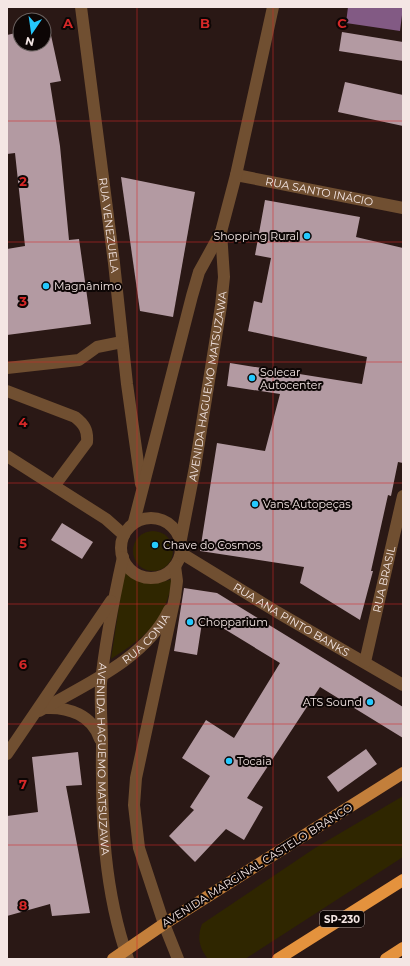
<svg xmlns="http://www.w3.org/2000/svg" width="410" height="966" viewBox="0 0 410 966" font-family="Montserrat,sans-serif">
<rect width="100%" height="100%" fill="#2a1815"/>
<!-- green -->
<g fill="#2f2600">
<circle cx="153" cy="551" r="20"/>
<path d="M125 566C140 584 151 585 173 579 164 622 147 636 111 659Z"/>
<path d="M403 796V857L245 959 207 958C199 947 197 937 202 924L315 848Z"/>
</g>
<!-- water -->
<polygon fill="#825a84" points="348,7 403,7 400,31 346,23"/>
<!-- building -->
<g fill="#b39aa2">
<polygon points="49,26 61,81 50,83 60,146 69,240 79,239 91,324 7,335 7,249 25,246 15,153 7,154 7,35 20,32 20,44 44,44 44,27"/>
<polygon points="342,32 403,42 403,61 339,51"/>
<polygon points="345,82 403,95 403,126 338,112"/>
<polygon points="121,177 195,192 173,317 140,311"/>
<polygon points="265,200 360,217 356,237 403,248 403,463 398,462 391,496 388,495 371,571 373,571 360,620 300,583 304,567 200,551 217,443 265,451 280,394 227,386 230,363 362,384 367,357 248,331 254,301 262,303 271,258 255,255"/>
<polygon points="62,523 93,542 82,559 51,540"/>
<polygon points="184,588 217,593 403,707 403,738 320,687 247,798 263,807 244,840 226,829 195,862 169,836 194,810 190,807 210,776 182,758 206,720 234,738 280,663 203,616 197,655 174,651"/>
<polygon points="366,749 377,764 338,792 327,777"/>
<polygon points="78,752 82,785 66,786 90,913 52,916 50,904 7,916 7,816 38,812 32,757"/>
</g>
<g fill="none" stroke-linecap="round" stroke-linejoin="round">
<!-- minor -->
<g stroke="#704f31" stroke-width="12">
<path id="s1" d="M81 7 114 263 127 384 141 484"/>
<path id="s2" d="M236 175 403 208"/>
<polyline points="7,368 79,360 97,347 122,342"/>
<path d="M7 391 75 417C84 424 88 430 87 442L55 485"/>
<polyline points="7,456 106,519 124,535"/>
<circle cx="151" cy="548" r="30"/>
<polyline points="134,522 192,296 199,272 221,232 236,175 273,7"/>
<path id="s3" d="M181 539 195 467 221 306 224 277 221 232"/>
<path id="s4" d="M181 553 277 612 403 685"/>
<path id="s5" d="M123 557C114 598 105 641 101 683 100 704 102 725 102 746 101 818 104 891 128 959"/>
<polyline points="175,566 177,581 175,597 136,778 134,805 139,848 164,924 178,959"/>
<path id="s6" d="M365 662 403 496"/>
<path d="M46 708C69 707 92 715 100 739"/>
<path id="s7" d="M39 711C84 685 146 659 169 610"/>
<polyline points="7,754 111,601"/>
</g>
<!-- major -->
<polyline stroke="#c37f3b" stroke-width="12" points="113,959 164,924 403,773"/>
<!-- highway -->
<g stroke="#e4923d" stroke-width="12">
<polyline points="278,959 403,880"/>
<polyline points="386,959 403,948"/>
</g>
</g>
<!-- grid -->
<path fill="none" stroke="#d62828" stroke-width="1" stroke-opacity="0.55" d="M137 7V959M273 7V959M7 121H403M7 242H403M7 362H403M7 483H403M7 604H403M7 724H403M7 845H403"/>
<!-- markers -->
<g fill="#25c9fe" stroke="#0d0605" stroke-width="1.5">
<circle cx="307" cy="236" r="4"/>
<circle cx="46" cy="286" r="4"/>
<circle cx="252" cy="378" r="4"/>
<circle cx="255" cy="504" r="4"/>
<circle cx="155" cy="545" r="4"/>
<circle cx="190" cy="622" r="4"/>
<circle cx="370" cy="702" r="4"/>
<circle cx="229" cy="761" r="4"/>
</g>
<g text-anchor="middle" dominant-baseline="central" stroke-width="4" stroke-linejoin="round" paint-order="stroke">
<!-- shield labels -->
<rect fill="#0d0605" stroke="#afa3a1" stroke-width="1" x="320" y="911" width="44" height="16" rx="3"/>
<g font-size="10" font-weight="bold" fill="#f4e6e4">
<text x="342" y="919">SP-230</text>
</g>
<!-- street labels -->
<g font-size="11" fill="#f4e6e4" stroke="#0d0605">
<text stroke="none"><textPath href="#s2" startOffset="85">RUA SANTO INÁCIO</textPath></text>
<text stroke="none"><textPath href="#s1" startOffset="220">RUA VENEZUELA</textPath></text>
<text stroke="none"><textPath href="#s3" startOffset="155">AVENIDA HAGUEMO MATSUZAWA</textPath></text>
<text stroke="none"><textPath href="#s6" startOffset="85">RUA BRASIL</textPath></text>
<text stroke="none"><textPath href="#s4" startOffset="129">RUA ANA PINTO BANKS</textPath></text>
<text stroke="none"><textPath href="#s7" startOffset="130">RUA CONIA</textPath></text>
<text stroke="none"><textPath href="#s5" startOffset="204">AVENIDA HAGUEMO MATSUZAWA</textPath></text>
<text transform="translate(257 865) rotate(-32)">AVENIDA MARGINAL CASTELO BRANCO</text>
</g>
<!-- poi labels -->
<g font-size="11" fill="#f4e6e4" stroke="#0d0605" text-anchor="start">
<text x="299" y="236" text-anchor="end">Shopping Rural</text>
<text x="54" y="286">Magnânimo</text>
<text x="260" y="372">Solecar<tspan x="260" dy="13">Autocenter</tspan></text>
<text x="263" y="504">Vans Autopeças</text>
<text x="163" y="545">Chave do Cosmos</text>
<text x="198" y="622">Chopparium</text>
<text x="362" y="702" text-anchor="end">ATS Sound</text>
<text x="237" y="761">Tocaia</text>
</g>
</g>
<g font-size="13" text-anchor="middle" font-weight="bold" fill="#d62828" stroke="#0d0605" stroke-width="4" stroke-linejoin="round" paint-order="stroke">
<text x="68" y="28">A</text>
<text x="205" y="28">B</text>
<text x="342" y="28">C</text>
<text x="23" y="186">2</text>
<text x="23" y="306">3</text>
<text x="23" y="427">4</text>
<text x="23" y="548">5</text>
<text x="23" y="669">6</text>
<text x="23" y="789">7</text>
<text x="23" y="910">8</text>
</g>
<!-- border -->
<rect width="410" height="966" fill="none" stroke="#f4e6e4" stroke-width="16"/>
<!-- north arrow -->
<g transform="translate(32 32) rotate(193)"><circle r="19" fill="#0d0605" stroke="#69605e"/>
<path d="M0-3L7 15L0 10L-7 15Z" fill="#25c9fe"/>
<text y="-6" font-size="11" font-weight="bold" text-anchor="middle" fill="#f4e6e4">N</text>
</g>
</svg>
